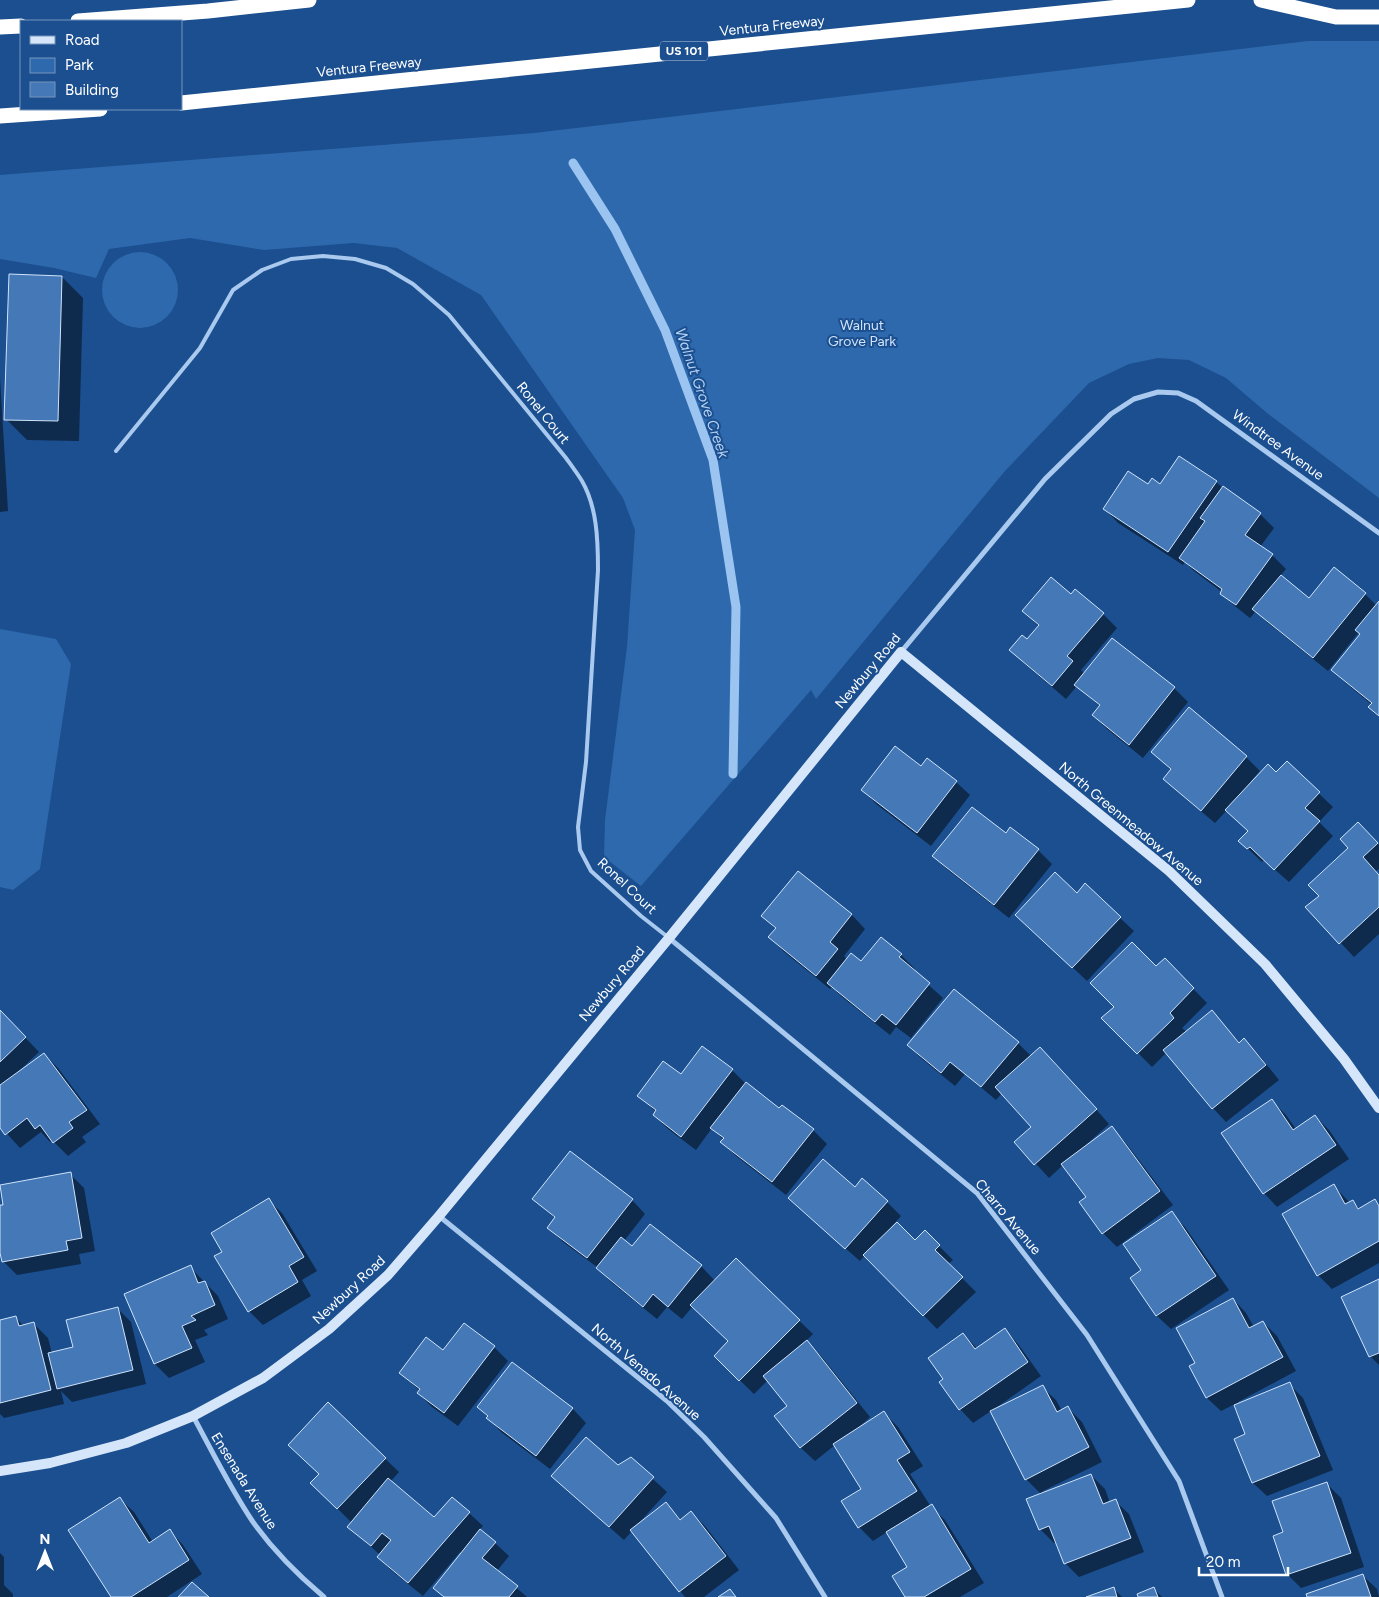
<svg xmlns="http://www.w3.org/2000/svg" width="1379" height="1597" viewBox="0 0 1379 1597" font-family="Figtree,sans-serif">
<rect width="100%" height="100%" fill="#1b4f8f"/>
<!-- green -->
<g fill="#2e69ad">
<polygon points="1308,41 1379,41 1379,498 1267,413 1226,378 1189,360 1158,358 1129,364 1089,383 1005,471 816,699 811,690 641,886 604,857 605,820 627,647 635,530 623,498 481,295 397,248 354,243 264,250 190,238 109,249 96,278 54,268 0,259 0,175 534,133"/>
<circle cx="140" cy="290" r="38"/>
<polygon points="0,629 56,639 71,664 40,869 13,890 0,887"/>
</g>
<!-- shadow -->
<g fill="#0007">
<polygon points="62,277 83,298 79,441 27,440 6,419"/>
<polygon points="0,378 8,511 0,512"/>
<polygon points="1216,482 1223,488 1260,514 1274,528 1260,547 1272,555 1286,569 1280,576 1309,600 1334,569 1365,594 1377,606 1379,603 1379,716 1370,707 1372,705 1346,683 1332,670 1361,634 1359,632 1328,671 1268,623 1256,611 1250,618 1236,607 1222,593 1222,592 1194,571 1185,562 1183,565 1118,523 1105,509 1148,486"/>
<polygon points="1071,595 1103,614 1117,628 1081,670 1085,674 1112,640 1174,688 1188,702 1143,758 1107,729 1093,715 1100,706 1077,686 1066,699 1025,664 1011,650 1027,641 1039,627 1024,611"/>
<polygon points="1189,709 1246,757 1260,771 1251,781 1253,782 1276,774 1287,763 1333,807 1319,822 1333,836 1289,882 1264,860 1262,862 1240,841 1249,831 1227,810 1215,823 1178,792 1164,779 1171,770 1153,752"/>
<polygon points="921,768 956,782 970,795 931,846 876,804 863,790"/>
<polygon points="1358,824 1379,845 1379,869 1375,872 1379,876 1379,934 1354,957 1307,907 1320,896 1350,849"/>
<polygon points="1011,829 1038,850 1052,864 1009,918 948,870 934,856 1006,834"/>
<polygon points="798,872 852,915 865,929 844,956 847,960 861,963 901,955 915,969 913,971 943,998 911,1038 896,1027 890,1035 842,997 832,987 830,989 783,951 770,937 776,929 763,916"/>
<polygon points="1120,918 1134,931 1087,981 1031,928"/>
<polygon points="1165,960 1207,1003 1182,1028 1187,1032 1212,1012 1240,1043 1244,1040 1258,1054 1279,1080 1226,1122 1213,1108 1167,1052 1152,1067 1103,1018"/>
<polygon points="954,991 1018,1043 1031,1056 1054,1062 1109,1124 1087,1144 1088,1145 1111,1128 1125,1142 1173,1205 1117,1247 1103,1233 1088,1197 1063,1165 1049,1178 1016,1142 1033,1127 1002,1093 996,1100 965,1074 955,1086 922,1059 908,1045"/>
<polygon points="0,1011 39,1052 19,1071 20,1072 44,1054 58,1068 100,1124 82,1137 86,1142 68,1156 52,1140 50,1142 41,1132 20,1148 0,1126"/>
<polygon points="703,1048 732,1070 746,1084 780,1110 813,1130 827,1144 786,1195 736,1156 722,1142 724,1140 712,1128 696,1150 668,1129 654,1115 656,1112 639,1096 681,1076"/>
<polygon points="1272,1101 1286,1115 1296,1129 1315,1116 1329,1130 1349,1159 1277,1207 1264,1193"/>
<polygon points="70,1174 84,1188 95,1251 79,1254 81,1264 17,1275 3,1261 0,1246 0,1207"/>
<polygon points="1334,1186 1350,1203 1353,1202 1360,1209 1375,1201 1379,1205 1379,1263 1332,1289 1318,1275"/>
<polygon points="855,1189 887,1202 901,1216 891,1227 892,1229 915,1242 925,1232 953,1260 948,1264 976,1292 937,1329 865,1255 860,1261 804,1212"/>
<polygon points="534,1199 632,1200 645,1214 624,1241 632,1248 650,1225 701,1266 715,1281 736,1260 813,1334 806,1341 821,1356 870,1417 859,1427 860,1428 884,1413 898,1427 923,1466 910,1474 931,1507 945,1520 984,1583 960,1597 907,1597 909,1568 887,1532 873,1541 859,1527 863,1489 835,1445 815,1461 801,1448 776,1416 789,1406 768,1380 754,1394 715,1356 730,1342 693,1306 682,1319 667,1307 657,1319 611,1282 597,1267 563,1242 549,1228 556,1219"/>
<polygon points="268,1200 282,1213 317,1271 302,1280 311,1296 263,1325 249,1311 224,1252"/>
<polygon points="1171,1213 1185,1227 1229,1290 1171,1329 1157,1316 1131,1278 1143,1270"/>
<polygon points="190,1267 218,1296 228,1319 204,1330 208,1335 195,1340 205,1362 169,1378 155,1364 125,1295"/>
<polygon points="1379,1280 1379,1365 1370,1356"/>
<polygon points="1233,1299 1246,1313 1254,1327 1263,1322 1277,1336 1296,1371 1238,1402 1239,1404 1289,1384 1303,1398 1333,1470 1267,1496 1253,1483 1235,1440 1247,1435 1235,1404 1221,1411 1207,1398 1191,1367 1197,1364"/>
<polygon points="117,1308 131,1322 146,1384 72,1402 61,1391 64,1404 4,1418 0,1414 0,1322 16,1318 24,1326 34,1324 48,1338 52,1354 74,1348"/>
<polygon points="1005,1330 1018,1344 1041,1376 993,1410 994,1411 1042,1387 1056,1400 1062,1411 1068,1408 1082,1422 1102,1462 1043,1491 1044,1493 1091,1475 1105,1489 1110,1503 1115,1501 1129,1514 1144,1552 1079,1577 1065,1563 1056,1542 1054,1543 1040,1529 1041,1494 1026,1479 991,1411 973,1423 960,1409 945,1380 963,1334 978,1349"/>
<polygon points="494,1347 508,1361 458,1426 432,1407 418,1393 420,1391 401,1373 443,1352"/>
<polygon points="512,1363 573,1409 586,1423 550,1469 501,1432 479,1407"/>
<polygon points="328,1404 399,1472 390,1482 434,1519 469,1513 483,1526 479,1530 495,1543 509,1556 497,1571 527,1597 444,1597 435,1588 462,1554 460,1552 423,1596 392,1571 378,1557 380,1555 349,1526 352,1523 312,1483 320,1474"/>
<polygon points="631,1459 667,1492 638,1524 666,1504 681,1520 691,1512 705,1526 739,1570 704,1597 685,1597 632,1531 624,1540 567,1490 618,1467"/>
<polygon points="1327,1484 1341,1498 1364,1567 1301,1588 1287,1574 1284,1533"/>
<polygon points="120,1499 134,1512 153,1542 170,1531 183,1545 202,1574 167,1597 113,1597"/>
<polygon points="0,1553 4,1557 4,1585 13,1594 13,1597 0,1597"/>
<polygon points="1363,1576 1377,1589 1379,1597 1308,1597"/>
<polygon points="1113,1588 1122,1597 1089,1597"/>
<polygon points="1154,1589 1162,1597 1139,1597"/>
</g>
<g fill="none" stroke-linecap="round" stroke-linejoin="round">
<!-- stream -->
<polyline stroke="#9cc4f0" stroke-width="9" points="573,163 615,229 665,330 713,460 736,607 733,774"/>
</g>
<!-- building -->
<g fill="#4478b7" stroke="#cfe3fa">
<polygon points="9,274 62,276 58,421 4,420"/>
<polygon points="1179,456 1217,481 1168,552 1103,509 1128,471 1148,484 1152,478 1160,484"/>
<polygon points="1223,486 1261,513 1245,535 1273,554 1236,605 1220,594 1222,589 1179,558 1205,521 1200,518"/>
<polygon points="1334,567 1366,593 1313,658 1252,609 1281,575 1309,598"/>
<polygon points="1051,577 1071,594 1075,589 1104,613 1067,656 1073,661 1052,686 1009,650 1022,635 1027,639 1039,625 1022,611"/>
<polygon points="1379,601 1379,716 1368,707 1372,703 1331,670 1360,634 1355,630"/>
<polygon points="1112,638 1175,687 1129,745 1092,715 1100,705 1074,685"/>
<polygon points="1189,707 1247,756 1201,811 1163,779 1171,769 1151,752"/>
<polygon points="895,746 921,766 927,758 957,781 917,833 861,790"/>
<polygon points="1287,761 1320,792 1305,808 1320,821 1274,870 1250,847 1247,849 1238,841 1248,831 1225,810 1268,764 1276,772"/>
<polygon points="972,807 1006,833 1010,827 1039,849 994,905 932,856"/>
<polygon points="1358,822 1378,843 1363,857 1379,875 1379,907 1339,944 1305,907 1319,896 1308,885 1348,848 1340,839"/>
<polygon points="798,871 852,914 830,942 838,949 816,976 768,937 776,928 761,916"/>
<polygon points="1055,872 1077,893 1085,883 1121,917 1072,968 1015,915"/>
<polygon points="881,937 902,954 899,957 930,983 896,1025 882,1014 875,1022 827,983 851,953 861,961"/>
<polygon points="1132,942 1156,966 1165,958 1194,988 1170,1013 1174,1018 1137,1054 1101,1018 1114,1007 1090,983"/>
<polygon points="954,989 1019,1042 981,1087 950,1062 941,1073 907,1045"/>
<polygon points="0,1010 26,1037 0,1062"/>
<polygon points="1212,1010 1239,1043 1244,1038 1266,1065 1212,1109 1163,1050"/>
<polygon points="702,1046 733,1069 681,1137 653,1115 656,1110 637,1096 663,1061 681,1074"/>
<polygon points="1040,1047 1097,1109 1034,1165 1014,1142 1031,1127 995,1087"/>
<polygon points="44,1053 87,1110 69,1122 73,1128 53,1143 40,1125 35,1129 27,1118 5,1135 0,1128 0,1085"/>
<polygon points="746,1082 779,1108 782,1105 814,1129 772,1182 720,1142 724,1138 710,1128"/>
<polygon points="1272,1099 1293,1130 1315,1115 1336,1145 1263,1194 1221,1133"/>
<polygon points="1112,1126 1160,1191 1102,1234 1079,1202 1086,1197 1061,1164"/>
<polygon points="570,1151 633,1199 587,1258 547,1228 555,1217 532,1199"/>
<polygon points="823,1159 855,1187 862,1178 888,1201 845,1249 788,1198"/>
<polygon points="71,1172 82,1238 66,1241 68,1250 2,1262 0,1253 0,1205 3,1205 0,1185"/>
<polygon points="1334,1184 1345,1204 1353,1200 1358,1209 1375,1199 1379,1206 1379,1241 1317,1276 1282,1214"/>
<polygon points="269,1198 304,1257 289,1266 298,1282 248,1312 214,1256 222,1252 211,1233"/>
<polygon points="1172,1211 1216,1276 1156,1316 1130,1278 1141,1270 1123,1244"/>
<polygon points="897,1222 915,1240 925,1230 940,1245 935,1250 963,1277 923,1316 863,1255"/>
<polygon points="650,1224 702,1265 668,1307 653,1294 643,1307 596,1268 621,1237 632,1246"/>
<polygon points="736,1258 800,1320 739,1381 714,1356 728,1341 690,1305"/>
<polygon points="191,1265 198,1283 205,1281 215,1305 191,1316 196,1320 182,1326 192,1348 154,1364 124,1294"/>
<polygon points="1379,1279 1379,1353 1369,1357 1341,1297"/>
<polygon points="1233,1298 1249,1328 1263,1321 1283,1357 1206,1398 1189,1366 1195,1363 1176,1328"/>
<polygon points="118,1307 133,1370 57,1389 48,1353 73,1347 66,1320"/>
<polygon points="16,1316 19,1326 34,1322 51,1390 0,1403 0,1320"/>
<polygon points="464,1323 495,1346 444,1413 417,1393 420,1389 399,1373 426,1337 443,1350"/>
<polygon points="1005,1328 1028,1362 959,1410 939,1382 943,1379 928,1358 963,1333 975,1349"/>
<polygon points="807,1340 857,1403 800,1448 774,1416 787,1406 763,1376"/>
<polygon points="512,1362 573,1408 536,1456 486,1418 488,1416 477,1407"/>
<polygon points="1290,1382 1320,1456 1252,1483 1234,1439 1245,1434 1234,1405"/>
<polygon points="1043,1385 1057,1412 1068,1406 1089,1447 1025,1480 990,1411"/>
<polygon points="328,1402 386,1458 337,1509 310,1483 319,1474 288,1445"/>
<polygon points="884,1411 910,1452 897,1460 917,1491 858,1528 841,1501 861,1489 833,1444"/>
<polygon points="586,1437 618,1465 631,1457 654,1477 609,1527 551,1476"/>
<polygon points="1091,1474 1103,1504 1116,1499 1131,1538 1064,1564 1049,1526 1039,1530 1026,1499"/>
<polygon points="388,1478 434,1517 452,1497 470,1512 408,1583 377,1557 391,1540 382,1533 371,1546 347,1527"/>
<polygon points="1327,1482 1351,1553 1286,1575 1273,1536 1283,1532 1272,1501"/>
<polygon points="120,1497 149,1543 170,1529 189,1560 131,1597 111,1597 68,1530"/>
<polygon points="666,1502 680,1520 691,1511 726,1556 679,1592 630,1530"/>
<polygon points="932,1504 971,1569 924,1597 905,1597 892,1576 907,1567 886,1532"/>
<polygon points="480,1529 496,1542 482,1558 518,1586 509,1597 444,1597 433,1588"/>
<polygon points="1363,1574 1371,1597 1307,1597 1306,1594"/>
<polygon points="192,1582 209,1597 178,1597"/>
<polygon points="1114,1587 1117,1597 1086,1597"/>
<polygon points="1154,1587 1158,1597 1138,1597 1137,1594"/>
<polygon points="730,1589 736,1597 718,1597"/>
</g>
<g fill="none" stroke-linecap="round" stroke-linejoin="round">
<!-- lane -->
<path stroke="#a9c9ee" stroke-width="4" d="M116 451 200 348 233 290 262 270 291 259 323 256 355 259 386 268 413 284 449 315 566 458C571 465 577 473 582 481 597 507 598 540 598 570L586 762 578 827 580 850 591 871 641 916 669 938"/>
<!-- street -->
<g stroke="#a9c9ee" stroke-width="5">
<polyline points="901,652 1045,479 1111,414 1134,399 1158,392 1178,393 1196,401 1379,533"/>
<polyline points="669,938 977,1193 1087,1335 1179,1481 1222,1597"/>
<polyline points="439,1216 667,1401 704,1437 776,1518 825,1597"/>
<path d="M193 1416C212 1451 230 1488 253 1522 273 1550 298 1575 324 1597"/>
</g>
<!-- secondary -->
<polyline stroke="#d6e6fa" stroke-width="10" points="0,1471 50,1463 126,1443 193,1416 263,1378 329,1329 388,1275 439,1216 669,938 901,652 1169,871 1265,964 1344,1059 1379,1108"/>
<!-- highway -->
<g stroke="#fff" stroke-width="15">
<polyline points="1261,0 1336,17 1379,17"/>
<polyline points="78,21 208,11 309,0"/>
<polyline points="0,27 21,26"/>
<polyline points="181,103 1188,0"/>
<polyline points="0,116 100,109"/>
</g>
</g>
<g text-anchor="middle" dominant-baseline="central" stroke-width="4" stroke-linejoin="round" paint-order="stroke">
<!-- shield labels -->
<rect fill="#1b4f8f" stroke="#bbcadd" stroke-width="1" x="660" y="41.5" width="48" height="19" rx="4"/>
<g font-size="12" font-weight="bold" fill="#fff">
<text x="684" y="51">US 101</text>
</g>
<!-- street labels -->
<g font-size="14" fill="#fff" stroke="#1b4f8f">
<text transform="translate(772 26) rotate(-6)">Ventura Freeway</text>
<text transform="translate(369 67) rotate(-6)">Ventura Freeway</text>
<text transform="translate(543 413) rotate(51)">Ronel Court</text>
<text transform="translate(1278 445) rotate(36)">Windtree Avenue</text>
<text transform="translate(868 671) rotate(-50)">Newbury Road</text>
<text transform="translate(1131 824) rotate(40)">North Greenmeadow Avenue</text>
<text transform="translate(627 886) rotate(43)">Ronel Court</text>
<text transform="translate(612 984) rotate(-50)">Newbury Road</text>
<text transform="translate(1008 1217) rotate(50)">Charro Avenue</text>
<text transform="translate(349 1290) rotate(-43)">Newbury Road</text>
<text transform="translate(646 1372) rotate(41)">North Venado Avenue</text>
<text transform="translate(244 1481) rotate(58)">Ensenada Avenue</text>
</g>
<!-- park labels -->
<g font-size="14" fill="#cfe3fa" stroke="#1b4f8f">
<text x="862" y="325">Walnut<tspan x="862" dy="16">Grove Park</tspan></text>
</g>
<!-- water labels -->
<g font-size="15" font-style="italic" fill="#b5d3f5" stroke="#1b4f8f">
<text transform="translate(702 393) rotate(71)">Walnut Grove Creek</text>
</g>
</g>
<!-- legend -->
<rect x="20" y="20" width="162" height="90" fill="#1b4f8f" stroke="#7695bc"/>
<rect x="30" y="36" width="25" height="8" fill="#d6e6fa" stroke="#7695bc"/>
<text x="65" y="45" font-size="15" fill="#ffffff">Road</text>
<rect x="30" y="58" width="25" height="15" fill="#2e69ad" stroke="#7695bc"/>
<text x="65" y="70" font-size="15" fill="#ffffff">Park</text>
<rect x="30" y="82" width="25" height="15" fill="#4478b7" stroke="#7695bc"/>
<text x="65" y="95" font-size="15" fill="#ffffff">Building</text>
<!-- north arrow -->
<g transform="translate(45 1552)" stroke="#1b4f8f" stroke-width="4" paint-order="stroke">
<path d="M0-4L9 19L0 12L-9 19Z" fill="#ffffff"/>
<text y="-8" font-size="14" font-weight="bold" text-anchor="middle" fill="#ffffff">N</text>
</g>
<!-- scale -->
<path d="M1199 1567v8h89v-8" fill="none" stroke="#ffffff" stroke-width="2.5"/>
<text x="1206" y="1567" font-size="15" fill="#ffffff" stroke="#1b4f8f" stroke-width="4" paint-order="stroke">20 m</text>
</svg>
